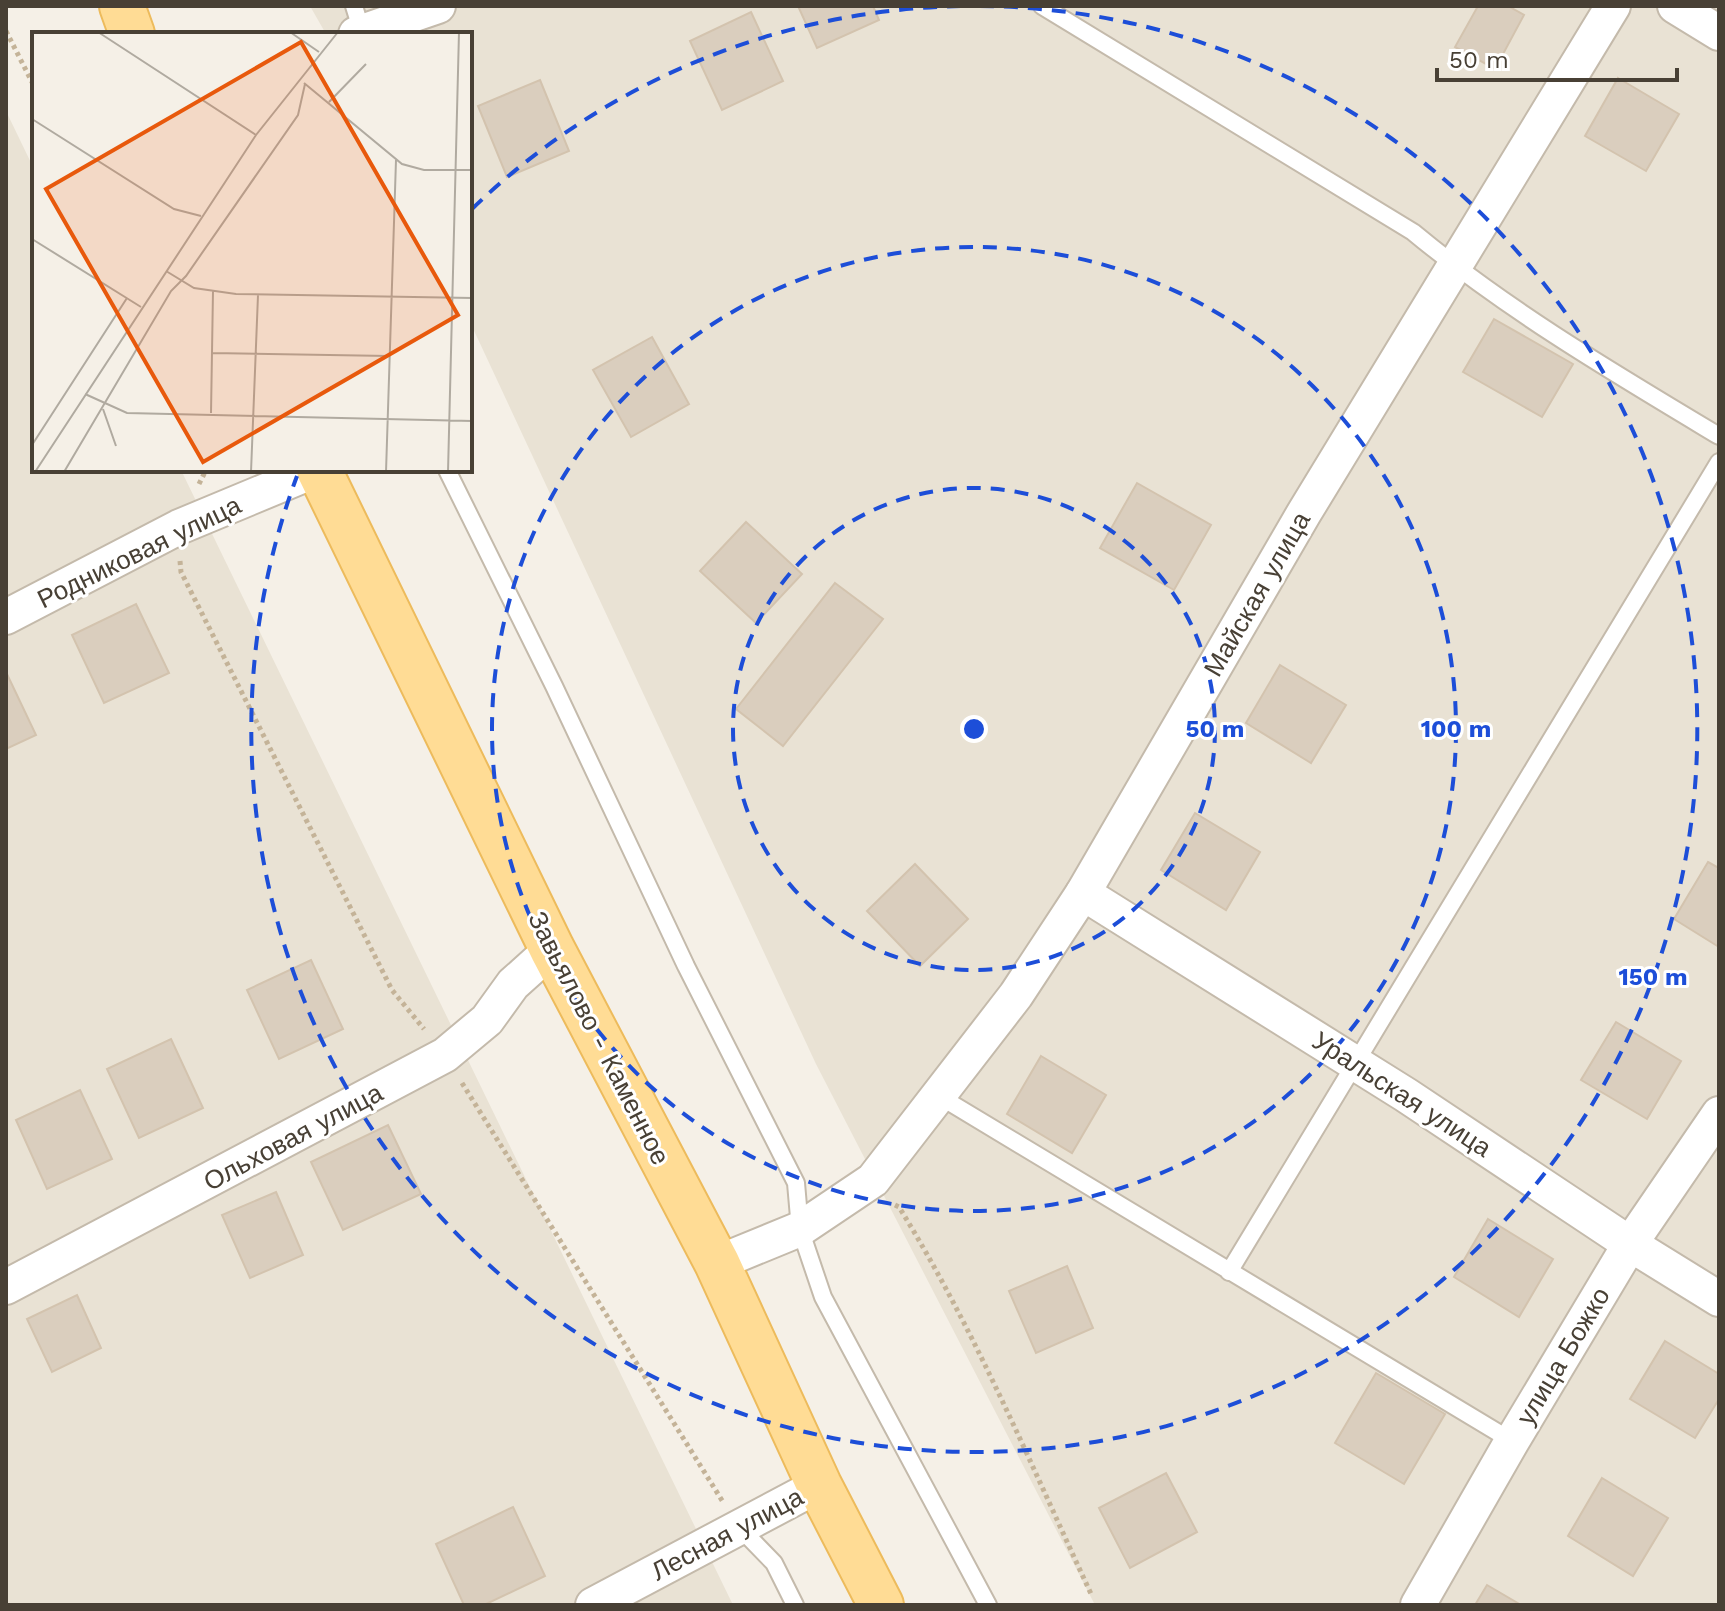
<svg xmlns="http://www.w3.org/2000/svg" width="1725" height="1611" viewBox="0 0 1725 1611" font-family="'Work Sans',sans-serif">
<rect width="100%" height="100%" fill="#f5f0e7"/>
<!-- residential -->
<g fill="#e9e2d4">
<polygon points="310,6 1719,6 1719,1605 1095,1605 816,1064 470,322 470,34 326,34"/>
<polygon points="6,111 34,169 34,470 181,470 733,1605 6,1605"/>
</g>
<!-- building -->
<g fill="#dacebe" stroke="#d3c3ae" stroke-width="2">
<polygon points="798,6 873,6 879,20 817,48"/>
<polygon points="1478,6 1508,6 1524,15 1495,69 1455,47"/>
<polygon points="751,12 783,81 722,110 690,41"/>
<polygon points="1618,78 1679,114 1646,171 1585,136"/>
<polygon points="540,80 569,151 507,177 478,106"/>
<polygon points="1494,319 1573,364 1542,417 1463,372"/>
<polygon points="652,337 689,404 631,437 593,370"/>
<polygon points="1137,483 1211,525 1174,590 1100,548"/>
<polygon points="746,522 802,574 756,623 700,571"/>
<polygon points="835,583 883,619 783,746 736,709"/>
<polygon points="136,604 169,673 104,703 72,635"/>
<polygon points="1280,665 1346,705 1311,763 1246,723"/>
<polygon points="6,672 36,735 6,749"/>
<polygon points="1195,813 1260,852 1226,910 1161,870"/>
<polygon points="1708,862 1719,868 1719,947 1674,919"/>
<polygon points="915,864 968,919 920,966 867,911"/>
<polygon points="311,960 343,1029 279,1059 247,990"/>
<polygon points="1616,1022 1681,1061 1647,1119 1581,1080"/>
<polygon points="171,1039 203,1108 139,1138 107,1069"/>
<polygon points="1041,1056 1106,1095 1072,1153 1007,1114"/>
<polygon points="80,1090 112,1159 47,1189 16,1120"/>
<polygon points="388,1125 421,1194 343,1230 311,1162"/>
<polygon points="276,1192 303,1255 250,1278 222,1215"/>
<polygon points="1488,1219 1553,1259 1519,1317 1454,1277"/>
<polygon points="1067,1266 1093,1328 1036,1353 1009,1291"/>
<polygon points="77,1295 101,1348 52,1372 27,1319"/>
<polygon points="1665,1341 1719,1374 1719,1399 1695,1438 1630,1399"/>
<polygon points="1376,1373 1445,1414 1404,1484 1335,1443"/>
<polygon points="1166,1473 1197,1532 1130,1568 1099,1508"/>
<polygon points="1602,1478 1668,1518 1633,1576 1568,1536"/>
<polygon points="513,1507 545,1576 484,1605 464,1605 436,1544"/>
<polygon points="1487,1585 1521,1605 1475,1605"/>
</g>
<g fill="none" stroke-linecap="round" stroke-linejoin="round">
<!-- lane casing -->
<g stroke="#c4baab" stroke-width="20">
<g id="lane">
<polyline points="354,6 362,32"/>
<path d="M1042 6 1413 232C1507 310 1614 373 1719 436"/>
<polyline points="447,470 554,686 686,966 796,1183 800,1229 823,1297 988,1605"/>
<polyline points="939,1096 1512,1441"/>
<polyline points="1229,1272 1719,462"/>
<polyline points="739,1527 774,1563 795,1605"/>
</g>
</g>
<!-- street casing -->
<g stroke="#c4baab" stroke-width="38">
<g id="street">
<polyline points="1675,6 1719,33"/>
<polyline points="356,34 438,6"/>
<polyline points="6,617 179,527 316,470"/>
<polyline points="1083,893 1406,1095 1630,1244 1719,1299"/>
<polyline points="717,1263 800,1229 873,1180 1016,995 1083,893 1304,513 1613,6"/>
<polyline points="6,1287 445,1055 487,1020 513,984 552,949"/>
<polyline points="593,1605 819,1485"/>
<polyline points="1418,1605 1512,1441 1630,1244 1719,1114"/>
</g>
</g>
<!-- primary casing -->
<g stroke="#edbb5c" stroke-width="48">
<g id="primary">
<polyline points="122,6 132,34"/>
<polyline points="319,470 552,949 717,1263 819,1485 881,1605"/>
</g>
</g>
<!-- path -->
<g stroke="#c4b398" stroke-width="5" stroke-dasharray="4 4" stroke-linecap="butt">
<polyline points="6,31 34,86"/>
<polyline points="199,484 206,470"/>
<polyline points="180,561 181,572 392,990 424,1029"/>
<polyline points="462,1083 723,1502"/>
<path d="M895 1205 899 1207C975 1330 1031 1465 1092 1596"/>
</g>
<!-- lane -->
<use href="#lane" stroke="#fff" stroke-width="16"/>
<!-- street -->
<use href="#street" stroke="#fff" stroke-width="34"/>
<!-- primary -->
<use href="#primary" stroke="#ffdc95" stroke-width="44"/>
</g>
<!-- distance rings -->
<g fill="none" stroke="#1d4ed8" stroke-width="4" stroke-dasharray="14 10">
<circle cx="974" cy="729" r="241"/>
<circle cx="974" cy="729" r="482"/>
<path d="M472 209A723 723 0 0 1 968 6M980 6A723 723 0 1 1 297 476"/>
</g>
<g text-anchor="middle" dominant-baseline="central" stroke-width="6" stroke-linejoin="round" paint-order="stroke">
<!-- street labels -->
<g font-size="26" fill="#484035" stroke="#fff">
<text transform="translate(139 552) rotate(-26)">Родниковая улица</text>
<text transform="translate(1257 594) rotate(-60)">Майская улица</text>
<text transform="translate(599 1038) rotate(63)">Завьялово - Каменное</text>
<text transform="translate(1402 1094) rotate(33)">Уральская улица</text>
<text transform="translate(293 1137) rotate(-28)">Ольховая улица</text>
<text transform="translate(1563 1356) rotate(-59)">улица Божко</text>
<text transform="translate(727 1534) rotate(-28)">Лесная улица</text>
</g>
</g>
<!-- overview -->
<g transform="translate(32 32)">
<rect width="440" height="440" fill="#f5f0e7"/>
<path fill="none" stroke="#b0aaa0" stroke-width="2" d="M66 0 224 103M258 0 287 20M272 51 370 132 392 138H440M297 70 334 32M0 87 142 177 169 184M0 207 109 275M134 239 162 256 204 262 440 266M180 321 357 324M53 362 95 381 440 389M71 377 84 414M179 381 181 259M0 413 95 266M3 440 224 103 306 0M32 440 139 259 154 244 266 83 273 52M219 440 226 263M354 440 364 128M416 440 427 0"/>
<path fill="#e8590c" fill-opacity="0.15" stroke="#e8590c" stroke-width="4" d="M269 10 426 283 171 430 14 157Z"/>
<rect width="440" height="440" fill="none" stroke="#484035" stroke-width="4"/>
</g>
<circle cx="974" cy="729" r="12" fill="#1d4ed8" stroke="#fff" stroke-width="4"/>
<g font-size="24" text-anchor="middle" font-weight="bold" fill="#1d4ed8" stroke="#fff" stroke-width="6" stroke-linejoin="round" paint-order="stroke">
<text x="1215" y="737">50 m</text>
<text x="1456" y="737">100 m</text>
<text x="1653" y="985">150 m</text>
</g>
<!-- border -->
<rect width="1725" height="1611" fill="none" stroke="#484035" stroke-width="16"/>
<!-- scale -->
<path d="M1437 68v12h240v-12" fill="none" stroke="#484035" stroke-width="4"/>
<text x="1449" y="68" font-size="24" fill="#484035" stroke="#ffffff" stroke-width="6" paint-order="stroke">50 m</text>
</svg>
